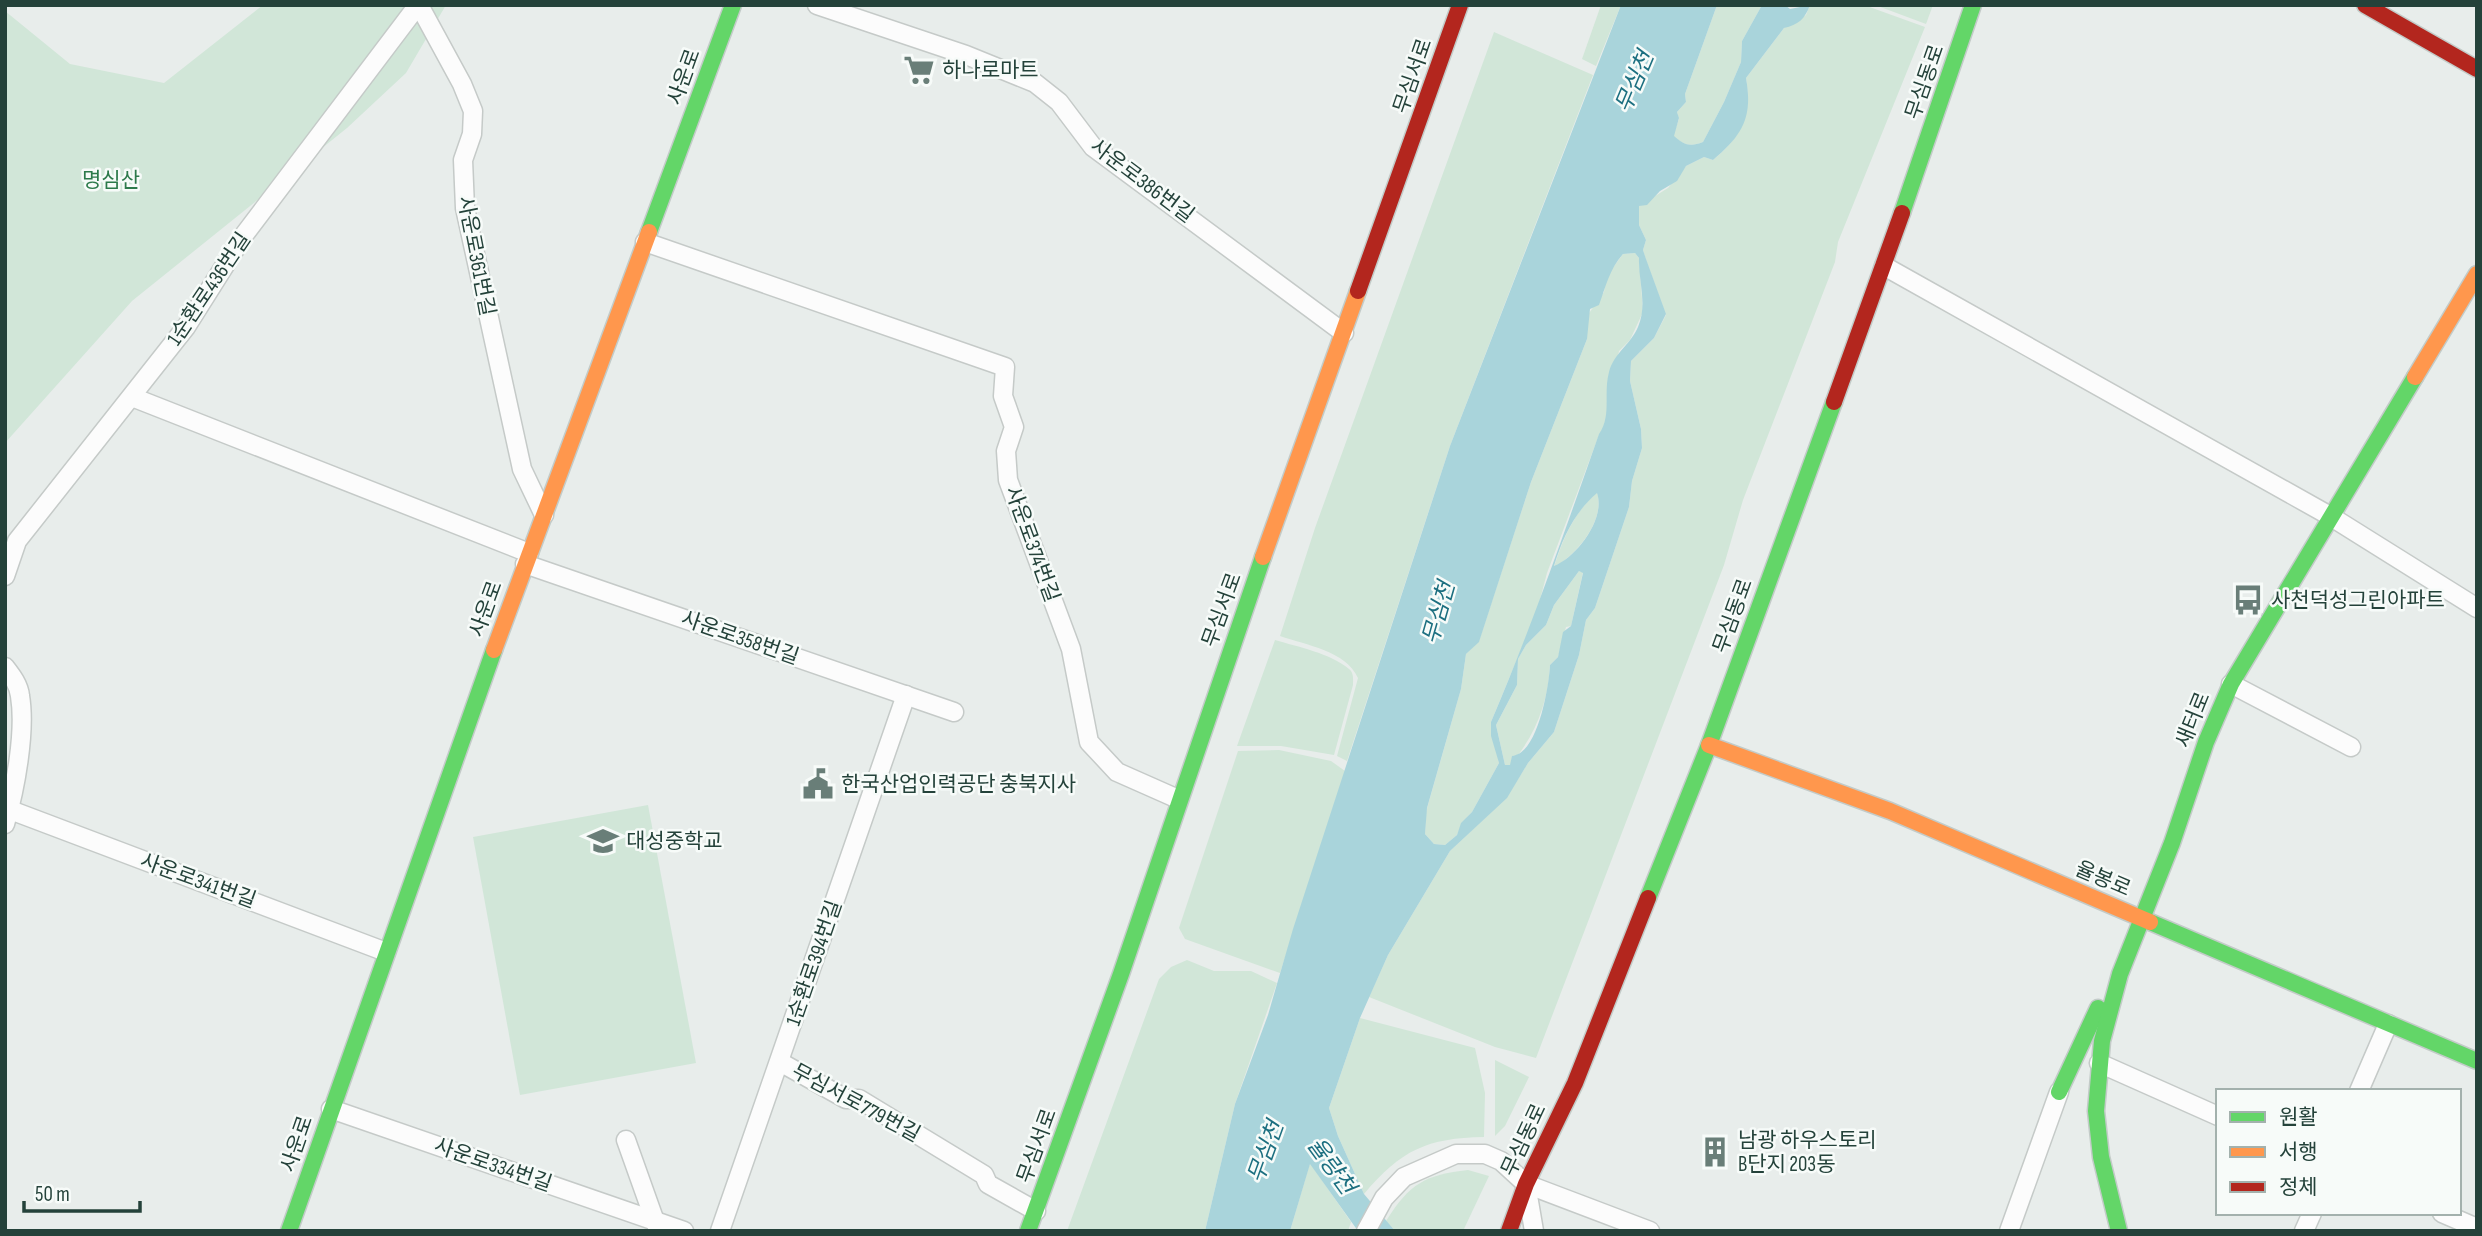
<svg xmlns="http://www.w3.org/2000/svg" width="2482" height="1236" viewBox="0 0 2482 1236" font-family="'Sofia Sans Condensed','Noto Sans KR',sans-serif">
<rect width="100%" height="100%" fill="#e8edeb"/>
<!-- green -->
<g fill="#d1e6d8">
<polygon points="263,5 446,5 406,73 347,128 132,301 5,443 5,11 70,64 164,83"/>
<polygon points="1601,5 1621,5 1596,66 1582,59"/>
<path d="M1717 5H1762L1742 41 1741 62 1724 102 1703 142C1690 147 1684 145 1673 136L1679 119 1677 112 1686 102 1685 94Z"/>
<path d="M1810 5H1864L1925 27 1838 242 1835 262 1743 500 1724 565 1536 1058 1495 1047 1369 997 1388 955 1450 851 1506 798 1528 763 1554 732 1579 655 1586 620 1595 608 1629 507 1632 481 1642 448 1641 429 1630 381 1631 361 1654 338 1666 315 1646 260 1643 250 1646 240 1639 225V206L1668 188 1686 166 1704 157 1713 160C1741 137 1752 115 1746 78L1784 28 1806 15Z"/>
<polygon points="1875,5 1933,5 1926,24"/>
<path d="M1494 32 1593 75 1450 446 1347 761 1337 756 1358 678C1346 651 1306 645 1280 636L1315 528Z"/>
<polygon points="1635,253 1639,258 1643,312 1630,340 1619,351 1606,424 1599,435 1547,573 1537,611 1491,722 1499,763 1472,812 1462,823 1457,835 1445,845 1434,844 1425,834 1426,812 1461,689 1466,654 1479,641 1531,482 1587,339 1587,316 1604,292 1606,277 1623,254"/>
<path d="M1597 492C1606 519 1577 555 1554 567 1563 538 1574 513 1597 492Z"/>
<path d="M1579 571 1583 572 1571 626 1566 627 1558 657 1550 665C1548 704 1535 736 1510 765H1505L1496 725 1517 685 1518 659 1526 645 1546 625 1554 605Z"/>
<path d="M1275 640C1298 647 1330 653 1349 669 1354 673 1353 679 1353 685L1334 755 1281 746H1237Z"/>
<polygon points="1279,750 1331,761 1345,771 1280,973 1185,939 1179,928 1238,751"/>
<polygon points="648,805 696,1063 520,1095 473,837"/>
<polygon points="1187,960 1214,971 1251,971 1277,983 1235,1104 1205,1231 1067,1231 1159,979 1171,967"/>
<path d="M1360 1018 1475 1048 1485 1093 1484 1137C1427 1138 1401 1150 1364 1194L1338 1136 1329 1108Z"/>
<polygon points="1495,1060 1529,1077 1505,1126 1495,1136"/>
<polygon points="1310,1163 1351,1222 1348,1231 1290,1231"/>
<path d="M1468 1170 1489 1176 1463 1231H1395L1386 1221C1410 1183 1425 1175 1468 1170Z"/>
</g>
<!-- water -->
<path fill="#a9d4db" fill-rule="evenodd" d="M1621 5H1717L1685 94 1686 102 1677 112 1679 118 1674 136C1684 145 1690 147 1703 142L1724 102 1741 62 1742 41 1762 5H1785L1790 9 1810 5C1805 19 1798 25 1784 28L1746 78C1753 117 1743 135 1713 160L1704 157 1686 166 1677 181 1660 191 1647 205 1639 206V225L1646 240 1643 250 1646 259 1666 314 1654 338 1631 361 1630 381 1641 429 1642 448 1632 481 1629 507 1595 608 1586 620 1579 655 1554 732 1528 763 1507 798 1450 851 1388 955 1360 1018 1329 1108 1338 1136 1364 1194 1395 1231H1358L1310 1164 1290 1231H1205L1235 1104 1268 1015 1293 929 1450 446ZM1635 253 1639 258C1638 281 1648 304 1638 327 1631 344 1614 353 1609 372 1603 394 1612 415 1599 434 1565 531 1531 628 1491 722V736L1499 763 1472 812 1461 823 1457 835 1445 845 1434 844 1425 834 1427 808 1461 689 1466 654 1479 642 1531 482 1587 339 1590 309 1599 305C1606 286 1609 270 1623 254ZM1597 493C1606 518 1577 557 1554 566 1563 537 1574 513 1597 493ZM1579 571 1583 573 1571 626 1563 632 1558 657 1550 665C1549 686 1538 754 1512 756L1510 765H1505L1496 725 1517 685 1518 659 1526 645 1546 625 1554 605Z"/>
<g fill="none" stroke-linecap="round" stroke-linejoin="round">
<!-- street casing -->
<g stroke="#c5cac8" stroke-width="21">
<g id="street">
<polyline points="419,5 462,84 473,111 472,134 463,160 465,208 522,469 544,515"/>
<polyline points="817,5 966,55 1035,83 1059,102 1093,147 1344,333"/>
<polyline points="645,242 1005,367 1003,396 1014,427 1006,451 1008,480 1071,649 1089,742 1117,772 1178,799"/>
<polyline points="1884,266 2330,516 2477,608"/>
<polyline points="132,397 529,553"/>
<polyline points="525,564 954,712"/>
<polyline points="5,576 17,541 186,327 244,235 418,5"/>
<path d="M5 667C12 676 19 685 20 696 26 732 15 790 5 824"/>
<polyline points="2231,684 2351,747"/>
<polyline points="5,808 386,952"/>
<polyline points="780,1062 846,1099 859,1099 984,1175 988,1184 1036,1211"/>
<polyline points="2099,1063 2218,1116"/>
<polyline points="2359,1091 2388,1024"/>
<polyline points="331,1109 684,1231"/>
<polyline points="626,1140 657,1227"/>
<polyline points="1526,1184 1650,1231"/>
<polyline points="2442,1213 2477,1228"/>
<polyline points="720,1231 906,695"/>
<polyline points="1366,1231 1384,1198 1404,1177 1456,1154 1485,1154 1501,1161 1526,1184 1534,1231"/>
<polyline points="2009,1231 2059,1092"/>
<polyline points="2304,1231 2312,1213"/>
</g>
</g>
<!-- fast casing -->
<g stroke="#c3cbc8" stroke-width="19">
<g id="fast">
<polyline points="1902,213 1973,5"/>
<polyline points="649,232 733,5"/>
<polyline points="1648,898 1709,745 1834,402"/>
<polyline points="2150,922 2477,1061"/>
<polyline points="2059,1092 2098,1008"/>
<polyline points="289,1231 494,650"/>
<polyline points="1028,1231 1121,974 1263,557"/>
<polyline points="2119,1231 2101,1157 2096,1111 2102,1041 2120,974 2172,843 2206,742 2231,684 2415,377"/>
</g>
</g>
<!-- slow casing -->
<g stroke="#c3cbc8" stroke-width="19">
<g id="slow">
<polyline points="2415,377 2477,274"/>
<polyline points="1263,557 1358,291"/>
<polyline points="494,650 649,232"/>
<polyline points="1709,745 1890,811 2150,922"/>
</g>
</g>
<!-- jam casing -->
<g stroke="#c3cbc8" stroke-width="19">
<g id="jam">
<polyline points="2365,5 2477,69"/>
<polyline points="1358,291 1460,5"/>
<polyline points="1834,402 1902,213"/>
<polyline points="1509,1231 1526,1184 1575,1083 1648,898"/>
</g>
</g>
<!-- street -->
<use href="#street" stroke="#fcfcfc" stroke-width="18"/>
<!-- fast -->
<use href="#fast" stroke="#63d668" stroke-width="16"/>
<!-- slow -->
<use href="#slow" stroke="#ff974d" stroke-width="16"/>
<!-- jam -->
<use href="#jam" stroke="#b3261e" stroke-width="16"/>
</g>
<!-- icons -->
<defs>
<g id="supermarket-bare" transform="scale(2.415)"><path d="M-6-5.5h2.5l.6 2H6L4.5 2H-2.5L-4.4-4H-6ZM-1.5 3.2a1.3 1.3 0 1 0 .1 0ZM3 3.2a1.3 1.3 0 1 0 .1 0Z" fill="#697e78" stroke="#f7fbf9" stroke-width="2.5" paint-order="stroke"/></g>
<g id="bus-bare" transform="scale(2.415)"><path d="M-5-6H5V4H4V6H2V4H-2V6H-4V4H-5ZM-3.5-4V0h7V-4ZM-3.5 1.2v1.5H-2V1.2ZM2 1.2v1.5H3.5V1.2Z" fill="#697e78" stroke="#f7fbf9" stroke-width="2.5" paint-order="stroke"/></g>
<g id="civic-bare" transform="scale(2.415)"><path d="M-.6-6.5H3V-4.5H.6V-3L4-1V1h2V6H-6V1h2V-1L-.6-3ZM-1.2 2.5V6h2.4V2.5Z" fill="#697e78" stroke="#f7fbf9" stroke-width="2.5" paint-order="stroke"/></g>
<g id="school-bare" transform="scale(2.415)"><path d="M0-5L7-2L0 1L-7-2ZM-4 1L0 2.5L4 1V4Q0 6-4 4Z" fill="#697e78" stroke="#f7fbf9" stroke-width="2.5" paint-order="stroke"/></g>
<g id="building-bare" transform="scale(2.415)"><path d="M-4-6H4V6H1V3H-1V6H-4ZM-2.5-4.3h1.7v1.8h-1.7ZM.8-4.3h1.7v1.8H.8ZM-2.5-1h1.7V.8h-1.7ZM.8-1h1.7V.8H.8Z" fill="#697e78" stroke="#f7fbf9" stroke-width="2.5" paint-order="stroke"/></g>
</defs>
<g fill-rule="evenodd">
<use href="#supermarket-bare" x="919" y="70"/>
<use href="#bus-bare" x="2248" y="600"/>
<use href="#civic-bare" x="818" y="784"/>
<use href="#school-bare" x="603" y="841"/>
<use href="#building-bare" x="1715" y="1152"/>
</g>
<g text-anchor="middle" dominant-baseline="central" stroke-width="5" stroke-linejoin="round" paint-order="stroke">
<!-- poi labels -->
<g font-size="21" fill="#24423a" stroke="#f7fbf9" text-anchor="start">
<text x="942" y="70">하나로마트</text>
<text x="2271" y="600">사천덕성그린아파트</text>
<text x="841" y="784">한국산업인력공단 충북지사</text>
<text x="626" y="841">대성중학교</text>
<text x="1738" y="1140">남광 하우스토리<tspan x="1738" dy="24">B단지 203동</tspan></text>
</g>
<!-- street labels -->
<g font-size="21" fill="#24423a" stroke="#f7fbf9">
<text transform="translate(1413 76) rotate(-71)">무심서로</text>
<text transform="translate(684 77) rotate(-70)">사운로</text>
<text transform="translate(1925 82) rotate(-71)">무심동로</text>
<text transform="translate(1142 181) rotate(37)">사운로386번길</text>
<text transform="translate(476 256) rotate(79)">사운로361번길</text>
<text transform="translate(209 289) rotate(-56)">1순환로436번길</text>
<text transform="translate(1032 544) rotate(70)">사운로374번길</text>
<text transform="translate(486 609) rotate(-70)">사운로</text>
<text transform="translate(1222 610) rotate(-70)">무심서로</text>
<text transform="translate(1733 616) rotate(-70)">무심동로</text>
<text transform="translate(740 638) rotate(19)">사운로358번길</text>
<text transform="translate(2193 720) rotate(-68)">새터로</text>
<text transform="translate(2103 879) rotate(23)">율봉로</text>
<text transform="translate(198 881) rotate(20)">사운로341번길</text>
<text transform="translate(814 963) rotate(-71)">1순환로394번길</text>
<text transform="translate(856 1103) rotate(28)">무심서로779번길</text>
<text transform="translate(1524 1140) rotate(-65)">무심동로</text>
<text transform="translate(297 1144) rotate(-71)">사운로</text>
<text transform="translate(1037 1146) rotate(-70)">무심서로</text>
<text transform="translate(493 1165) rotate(19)">사운로334번길</text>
</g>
<!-- park labels -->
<g font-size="21" fill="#2d7a4b" stroke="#f7fbf9">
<text x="111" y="180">명심산</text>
</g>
<!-- water labels -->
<g font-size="23" font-style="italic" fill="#1c6f80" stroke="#f7fbf9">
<text transform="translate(1635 82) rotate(-67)">무심천</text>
<text transform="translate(1439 613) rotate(-74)">무심천</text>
<text transform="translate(1266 1152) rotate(-70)">무심천</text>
<text transform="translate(1331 1166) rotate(54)">율량천</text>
</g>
</g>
<!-- border -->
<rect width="2482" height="1236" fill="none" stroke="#24423a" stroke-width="14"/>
<!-- legend -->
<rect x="2216" y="1089" width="245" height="126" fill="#f7fbf9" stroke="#a3b1ad" stroke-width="2"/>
<rect x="2230" y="1112" width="35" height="10" fill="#63d668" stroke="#a3b1ad" stroke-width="2"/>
<text x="2279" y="1124" font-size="21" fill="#24423a">원활</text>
<rect x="2230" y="1147" width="35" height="10" fill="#ff974d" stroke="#a3b1ad" stroke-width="2"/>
<text x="2279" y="1159" font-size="21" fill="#24423a">서행</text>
<rect x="2230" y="1182" width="35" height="10" fill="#b3261e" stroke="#a3b1ad" stroke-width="2"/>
<text x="2279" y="1194" font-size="21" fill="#24423a">정체</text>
<!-- scale -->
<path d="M24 1201v10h116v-10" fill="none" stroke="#24423a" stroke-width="3.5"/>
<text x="35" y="1201" font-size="21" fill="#24423a" stroke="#f7fbf9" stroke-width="5" paint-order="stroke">50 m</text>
</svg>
